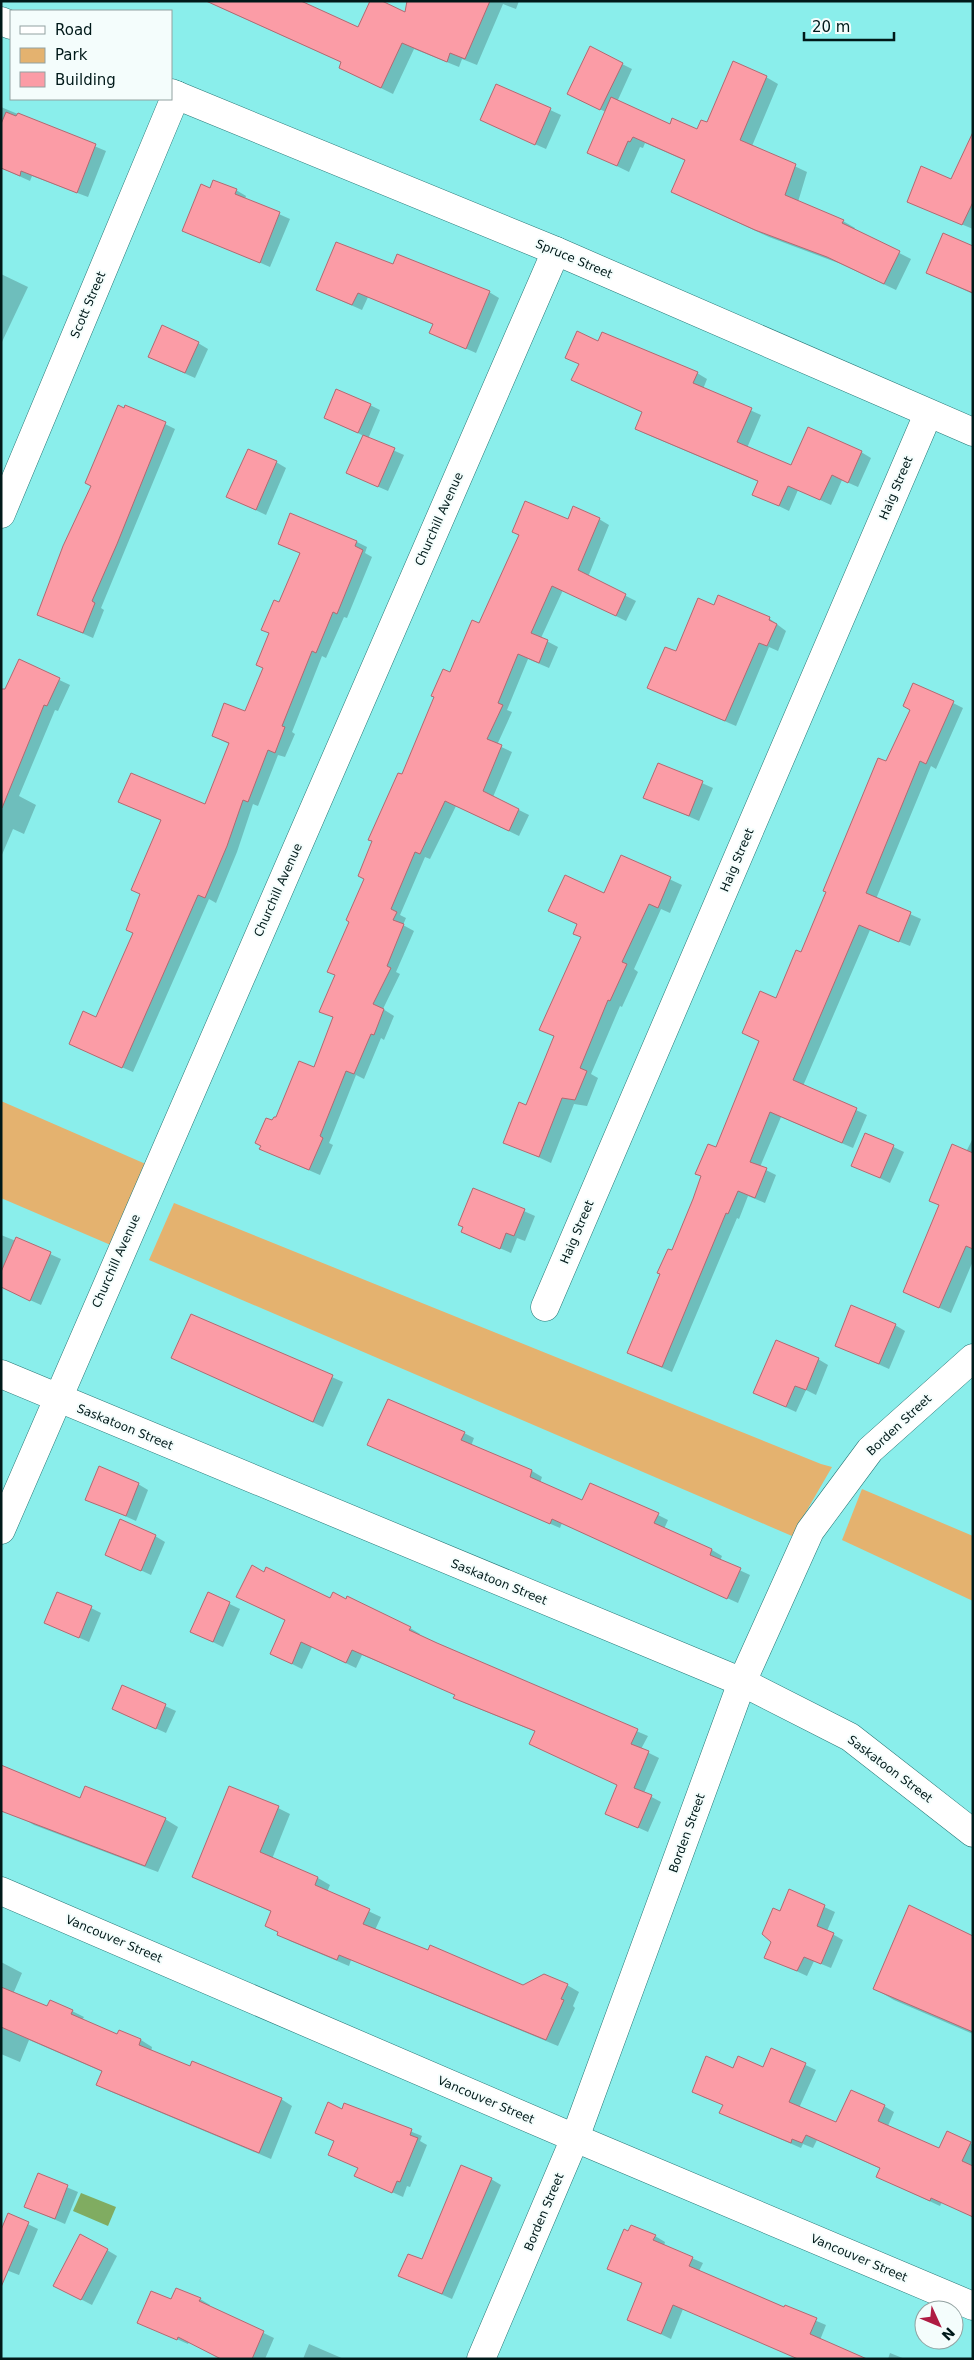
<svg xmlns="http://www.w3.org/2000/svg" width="974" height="2360" viewBox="0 0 974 2360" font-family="'DejaVu Sans',sans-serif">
<rect width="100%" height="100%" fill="#8aeeeb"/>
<!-- green -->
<g fill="#e4b26f">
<polygon points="1,1101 148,1165 113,1246 1,1198"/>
<polygon points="174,1203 821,1464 832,1467 792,1536 149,1260"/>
<polygon points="862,1489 973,1536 973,1601 842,1540"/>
</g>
<!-- water -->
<polygon fill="#80ac61" points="81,2193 116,2207 108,2226 73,2211"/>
<!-- shadow -->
<g fill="#0003">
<polygon points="206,1 298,1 359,28 433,27 444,1 519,1 516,9 503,4 477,65 462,59 459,67 414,49 393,94 340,68 343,63"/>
<polygon points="622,64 632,69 617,102 671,125 698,130 766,77 778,84 752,146 807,172 798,202 843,221 855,228 854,230 911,259 896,290 841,264 769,237 672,192 686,161 645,143 643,148 640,147 629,172 588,152 606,112 579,100"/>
<polygon points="496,85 561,115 546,149 481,120"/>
<polygon points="1,107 106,151 88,197 32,176 30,181 1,168"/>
<polygon points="973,167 973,229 908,202 951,180"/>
<polygon points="211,190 236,190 246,196 245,199 290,219 270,267 184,230"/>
<polygon points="973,248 973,294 927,273"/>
<polygon points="393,266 489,292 499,298 476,353 431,333 434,325 368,297 362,310 317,290"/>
<polygon points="1,274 28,287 1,344"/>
<polygon points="198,343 208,349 195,378 159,362"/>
<polygon points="599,343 697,373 707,379 703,389 761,415 747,448 792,467 861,452 871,458 858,487 842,480 831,505 798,490 789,511 754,494 759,482 646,434 636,429 643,412 573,380"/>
<polygon points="370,405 380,410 368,439 404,455 388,491 358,478 364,436 325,418"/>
<polygon points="165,424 175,429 101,608 104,610 93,638 38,614"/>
<polygon points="276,462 286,468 266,515 228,497"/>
<polygon points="599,519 609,525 588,577 636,601 626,621 563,590 541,638 558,647 549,668 528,659 507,710 512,712 497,745 512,752 493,797 529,815 519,836 456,806 430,859 425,857 400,915 406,918 403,925 414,931 396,972 400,974 383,1009 394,1016 384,1040 381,1038 364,1079 356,1075 329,1143 333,1145 320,1175 271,1154 273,1122 314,1068 334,1018 321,1011 336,976 329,971 350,922 403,776 451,673 480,625 520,536 513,532 568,521"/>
<polygon points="357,542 367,547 365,553 372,557 347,618 344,617 326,658 322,656 292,732 295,734 285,757 278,755 258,806 253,804 237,852 216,903 209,899 133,1072 80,1049 97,1018 134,933 142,895 162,821 130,807 206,806 229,744 213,736 246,713 264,668 279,604 301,554 279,544"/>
<polygon points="718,597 770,619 786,631 778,651 769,647 736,726 659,693 676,653 714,606"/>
<polygon points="19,661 70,685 58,711 55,710 19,796 36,805 24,834 13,829 1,857 1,702"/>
<polygon points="953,703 963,708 936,769 931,766 876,899 921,919 910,946 870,930 803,1086 867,1115 853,1148 781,1117 760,1167 776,1175 765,1203 748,1196 739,1219 737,1218 672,1372 639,1358 629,1352 717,1149 777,1000 802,954 887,763"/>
<polygon points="659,764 713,788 699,821 645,797"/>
<polygon points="622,857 682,885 670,913 661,909 634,969 638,972 622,1007 620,1006 591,1074 598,1078 587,1106 574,1104 551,1163 505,1142 527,1107 555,1037 541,1029 582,937 578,925 550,911 605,895"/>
<polygon points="866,1134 904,1152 890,1183 853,1165"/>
<polygon points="973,1138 973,1261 951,1313 904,1292 940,1206 930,1200 966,1152"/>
<polygon points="474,1189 535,1216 525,1241 517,1238 511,1253 462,1232"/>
<polygon points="1,1235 16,1241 17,1239 61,1259 41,1305 1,1287"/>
<polygon points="192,1315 343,1382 323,1427 173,1358"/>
<polygon points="895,1325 905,1331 889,1369 836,1345"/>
<polygon points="818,1359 828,1365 816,1395 806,1390 796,1412 755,1393"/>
<polygon points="464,1433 474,1438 471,1446 532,1471 542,1477 540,1483 583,1501 658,1515 668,1520 664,1529 712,1550 722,1556 720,1561 750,1575 738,1603 562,1523 560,1528 369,1445"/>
<polygon points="138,1484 148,1490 136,1521 87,1499"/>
<polygon points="155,1536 165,1542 151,1575 106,1554"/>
<polygon points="265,1573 410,1628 420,1634 419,1636 436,1645 648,1736 641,1749 659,1758 644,1793 661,1802 648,1832 606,1813 618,1785 536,1732 465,1703 455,1698 456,1695 362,1655 356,1668 312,1647 302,1669 272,1654 286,1621 248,1602"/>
<polygon points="209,1594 240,1609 223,1647 192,1632"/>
<polygon points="91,1608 101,1613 89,1642 46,1623"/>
<polygon points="123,1687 176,1711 166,1733 113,1709"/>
<polygon points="1,1765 81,1799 165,1819 178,1827 158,1872 34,1825 1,1805"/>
<polygon points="278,1808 290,1814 272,1859 318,1878 330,1885 327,1892 381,1917 375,1930 523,1986 567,1985 579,1992 573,2006 575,2008 558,2046 351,1960 349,1966 290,1941 279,1934 272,1912 193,1877"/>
<polygon points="790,1891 835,1912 827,1931 843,1940 831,1968 814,1961 807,1976 766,1957"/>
<polygon points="973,1937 973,2034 894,2000 875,1989"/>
<polygon points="1,1962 22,1973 13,1994 48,2008 72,2011 84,2017 82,2020 118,2036 120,2032 141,2040 152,2047 151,2052 281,2099 292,2106 271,2159 109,2091 98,2085 103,2072 29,2040 20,2062 1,2054"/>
<polygon points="772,2049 816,2070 799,2108 837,2124 884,2106 894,2112 888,2126 940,2150 970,2143 973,2145 973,2217 942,2202 940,2206 888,2182 881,2169 817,2140 813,2148 803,2144 801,2148 731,2118 721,2112 724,2105 703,2097 734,2069 763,2069"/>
<polygon points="345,2105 422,2136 420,2141 427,2145 410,2187 407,2186 403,2197 356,2176 359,2168 330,2155 335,2142 316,2132 343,2110"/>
<polygon points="38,2175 78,2192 65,2224 26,2207"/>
<polygon points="491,2179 501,2185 452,2299 400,2276 423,2261"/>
<polygon points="9,2215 38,2229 19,2275 1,2268 1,2229 3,2229"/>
<polygon points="655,2236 665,2242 664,2246 703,2263 699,2271 826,2325 820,2340 683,2309 671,2339 629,2319 643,2284 608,2268"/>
<polygon points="107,2250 117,2256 92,2305 65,2291"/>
<polygon points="200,2299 210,2305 209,2307 274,2338 265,2359 224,2359 189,2342 188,2344 138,2322 172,2301"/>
<polygon points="309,2344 344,2359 303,2359"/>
<polygon points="890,2353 905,2359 888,2359"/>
</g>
<!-- building -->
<g fill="#fb9ca6" stroke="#b26971">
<polygon points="206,1 301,1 358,27 370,1 382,1 405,12 407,1 490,1 465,59 450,53 447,62 402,43 381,88 339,68 341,62"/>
<polygon points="590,46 623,63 600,110 567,94"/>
<polygon points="733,61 767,76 740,140 796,164 785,195 844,220 842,223 900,251 884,284 827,257 755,230 671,192 685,160 633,137 630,142 628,141 617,166 587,153 611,97 670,124 672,118 697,129 701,120 707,122"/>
<polygon points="496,84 551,108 535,145 480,120"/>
<polygon points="6,112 16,116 18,113 96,144 77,193 21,171 20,176 1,168 1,124"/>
<polygon points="973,132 973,202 962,225 907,202 921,166 951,179"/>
<polygon points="213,180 237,189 235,194 280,212 260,263 182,231 201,184 210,188"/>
<polygon points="943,233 973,246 973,293 926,273"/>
<polygon points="336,242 393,264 397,254 490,291 466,349 429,333 433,324 358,293 352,305 316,290"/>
<polygon points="162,325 199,342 185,373 148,357"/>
<polygon points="577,331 598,341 602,332 698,372 693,383 752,408 737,442 791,465 808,427 862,451 848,483 832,475 820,500 788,486 779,506 752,495 758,481 635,429 642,412 571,380 579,364 565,358"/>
<polygon points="336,389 371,404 358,433 324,418"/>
<polygon points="118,405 124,408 125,405 166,422 117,544 92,601 95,603 83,633 37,615 63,546 91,486 85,483"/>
<polygon points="363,435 395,448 378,487 346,473"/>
<polygon points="248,449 277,461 256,510 226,497"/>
<polygon points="525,501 568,519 573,506 600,518 578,570 626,594 616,616 552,586 531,633 548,640 539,663 518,654 498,703 503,705 487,739 502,745 483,791 519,809 509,831 445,801 420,854 415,852 391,909 397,912 393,920 404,924 387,966 391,968 373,1004 384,1009 374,1035 371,1034 354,1074 346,1071 320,1136 323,1138 309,1170 259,1149 261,1146 255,1143 266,1118 272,1120 274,1117 276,1117 299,1061 314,1067 333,1017 319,1012 335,975 327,972 349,922 346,920 364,879 358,876 372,841 368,840 398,773 402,774 434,697 431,696 443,669 450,672 472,620 479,623 519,535 512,532"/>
<polygon points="290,513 357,541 355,546 363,550 337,614 333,612 316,653 312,651 282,726 285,727 275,753 268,750 248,802 243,800 227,846 205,898 198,895 122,1068 69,1044 83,1011 96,1017 133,933 126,930 140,894 131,890 161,820 118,802 131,773 205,804 229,743 212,736 224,703 245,711 263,668 256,665 269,633 261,630 274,600 279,602 300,553 278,544"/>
<polygon points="718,595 770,617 769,620 777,624 767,646 759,643 725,721 647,688 665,647 676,651 698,598 714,605"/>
<polygon points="19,659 60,678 47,706 44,705 2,808 1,689 5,689"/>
<polygon points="913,683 954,701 926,764 920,761 866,893 911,912 899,942 859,925 793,1080 857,1108 842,1143 770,1112 750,1162 767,1168 755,1198 738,1191 728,1214 726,1213 662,1367 627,1353 660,1274 657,1273 668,1249 672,1250 693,1199 701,1176 695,1174 708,1144 716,1147 759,1041 742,1033 760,991 776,998 796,950 801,952 826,892 823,891 878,758 886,761 910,710 903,706"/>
<polygon points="658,763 703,781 689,816 643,798"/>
<polygon points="621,855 671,877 658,908 649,904 622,962 627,964 610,1001 608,1000 580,1068 587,1071 575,1100 562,1098 539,1157 503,1143 519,1102 526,1105 554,1036 539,1030 581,937 573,934 577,924 548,911 565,875 604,893"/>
<polygon points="865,1133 894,1145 880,1178 851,1166"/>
<polygon points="952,1144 973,1153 973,1249 966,1246 939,1308 903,1292 939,1205 929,1201"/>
<polygon points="473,1188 525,1209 514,1236 506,1233 500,1249 461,1232 463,1227 458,1225"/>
<polygon points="16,1237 51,1252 30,1301 1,1287 1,1272"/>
<polygon points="851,1305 896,1324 879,1364 835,1346"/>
<polygon points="191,1314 333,1375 313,1422 171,1358"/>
<polygon points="776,1340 819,1358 806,1390 795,1386 786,1407 753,1393"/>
<polygon points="388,1399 465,1432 461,1440 532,1470 530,1477 582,1500 590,1483 659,1513 654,1523 712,1549 710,1555 741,1568 727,1599 552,1519 550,1524 367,1445"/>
<polygon points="99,1466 139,1483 126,1516 85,1500"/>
<polygon points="120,1519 156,1535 141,1571 105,1555"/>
<polygon points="252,1565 264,1572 266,1567 330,1598 333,1592 346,1599 347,1596 411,1627 409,1630 437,1643 638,1729 631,1744 649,1751 634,1788 652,1795 638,1828 605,1814 617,1785 529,1744 535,1731 453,1698 455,1695 352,1650 346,1663 301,1642 292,1664 270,1654 285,1620 236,1597"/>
<polygon points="57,1592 92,1606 79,1638 44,1623"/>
<polygon points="208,1592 230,1602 213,1642 190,1632"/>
<polygon points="122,1685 166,1704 156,1729 112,1709"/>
<polygon points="1,1765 80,1798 85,1786 166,1818 145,1866 1,1811"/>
<polygon points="229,1786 279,1806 260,1852 318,1877 315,1885 370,1909 363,1924 428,1950 430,1945 523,1985 544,1974 568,1984 561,1999 564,2000 546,2040 339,1955 337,1960 277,1935 278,1932 265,1926 271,1911 192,1877"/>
<polygon points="789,1889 825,1905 817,1926 834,1933 821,1964 804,1957 797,1971 764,1958 771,1942 762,1934 773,1908 780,1911"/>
<polygon points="909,1905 973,1936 973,2032 873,1989"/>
<polygon points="1,1987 47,2006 50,2000 73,2010 71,2014 117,2034 119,2030 141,2039 139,2045 190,2066 192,2061 282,2098 259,2153 96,2085 102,2071 1,2027"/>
<polygon points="771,2048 806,2063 789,2102 836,2122 851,2090 885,2105 878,2121 939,2148 947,2131 971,2142 962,2161 973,2166 973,2217 931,2198 930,2201 876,2177 880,2168 806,2135 802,2143 792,2139 791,2143 719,2113 723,2105 692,2092 706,2056 733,2068 738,2056 763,2067"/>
<polygon points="328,2102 342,2109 344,2103 412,2129 410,2135 418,2138 400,2182 397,2181 392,2193 354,2176 358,2168 328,2155 334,2141 315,2133"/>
<polygon points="461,2165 492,2178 442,2294 398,2276 408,2254 422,2259"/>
<polygon points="38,2173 68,2185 55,2219 24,2207"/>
<polygon points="8,2213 29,2222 1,2287 1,2230"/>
<polygon points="631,2225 656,2235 653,2240 693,2257 689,2266 784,2307 785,2305 817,2318 810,2334 867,2359 798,2359 673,2305 661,2334 627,2320 642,2283 607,2269 624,2229 628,2231"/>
<polygon points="80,2234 108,2249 81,2300 53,2286"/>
<polygon points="176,2288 201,2298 199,2301 264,2331 252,2359 221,2359 178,2337 177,2340 137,2323 151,2291 171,2299"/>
</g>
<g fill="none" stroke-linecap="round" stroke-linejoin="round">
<!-- minor casing -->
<g stroke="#277675" stroke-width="29">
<g id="minor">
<polyline points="1,21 11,25"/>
<polyline points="171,93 556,251 973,432"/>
<polyline points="1,514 176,95"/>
<polyline points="545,1307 928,414"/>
<polyline points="1,1374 742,1682 850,1737 973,1833"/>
<polyline points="1,1530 556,251"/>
<polyline points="1,1891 575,2138 973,2306"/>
<polyline points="481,2359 575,2138 742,1682 810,1531 870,1450 973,1358"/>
</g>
</g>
<!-- minor -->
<use href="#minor" stroke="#fff" stroke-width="28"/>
</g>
<g text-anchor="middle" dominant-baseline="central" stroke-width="4" stroke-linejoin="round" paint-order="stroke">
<!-- street labels -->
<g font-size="12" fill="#001919" stroke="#f4fdfc">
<text transform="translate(574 259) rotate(23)">Spruce Street</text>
<text transform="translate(88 305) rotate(-67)">Scott Street</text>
<text transform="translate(896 488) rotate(-67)">Haig Street</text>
<text transform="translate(439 519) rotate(-66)">Churchill Avenue</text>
<text transform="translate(737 860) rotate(-67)">Haig Street</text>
<text transform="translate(278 890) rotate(-66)">Churchill Avenue</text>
<text transform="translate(577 1232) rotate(-67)">Haig Street</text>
<text transform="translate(116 1261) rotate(-66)">Churchill Avenue</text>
<text transform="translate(899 1425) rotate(-43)">Borden Street</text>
<text transform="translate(125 1427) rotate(22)">Saskatoon Street</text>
<text transform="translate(499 1582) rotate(22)">Saskatoon Street</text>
<text transform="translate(890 1769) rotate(37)">Saskatoon Street</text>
<text transform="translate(687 1833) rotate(-70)">Borden Street</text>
<text transform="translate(114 1939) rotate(23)">Vancouver Street</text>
<text transform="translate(486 2100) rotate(23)">Vancouver Street</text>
<text transform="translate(544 2212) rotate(-67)">Borden Street</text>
<text transform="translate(859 2258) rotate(23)">Vancouver Street</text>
</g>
</g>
<!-- border -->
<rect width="974" height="2360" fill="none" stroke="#001919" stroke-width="5"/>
<!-- legend -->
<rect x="10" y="10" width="162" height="90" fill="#f4fdfc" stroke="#92a2a1"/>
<rect x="20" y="26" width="25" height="8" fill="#ffffff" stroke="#92a2a1"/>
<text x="55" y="35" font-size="15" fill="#001919">Road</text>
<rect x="20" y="48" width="25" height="15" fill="#e4b26f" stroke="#92a2a1"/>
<text x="55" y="60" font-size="15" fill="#001919">Park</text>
<rect x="20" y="72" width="25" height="15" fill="#fb9ca6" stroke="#92a2a1"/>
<text x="55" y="85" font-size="15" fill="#001919">Building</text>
<!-- north arrow -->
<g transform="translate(939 2325) rotate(134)"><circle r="24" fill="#f4fdfc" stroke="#92a2a1"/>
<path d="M0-4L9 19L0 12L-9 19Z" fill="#af1c43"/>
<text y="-8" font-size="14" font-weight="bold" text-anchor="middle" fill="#001919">N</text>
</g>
<!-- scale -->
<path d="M804 32v8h90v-8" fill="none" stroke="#001919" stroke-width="2.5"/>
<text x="812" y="32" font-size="15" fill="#001919" stroke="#f4fdfc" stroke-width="4" paint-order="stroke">20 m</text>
</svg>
